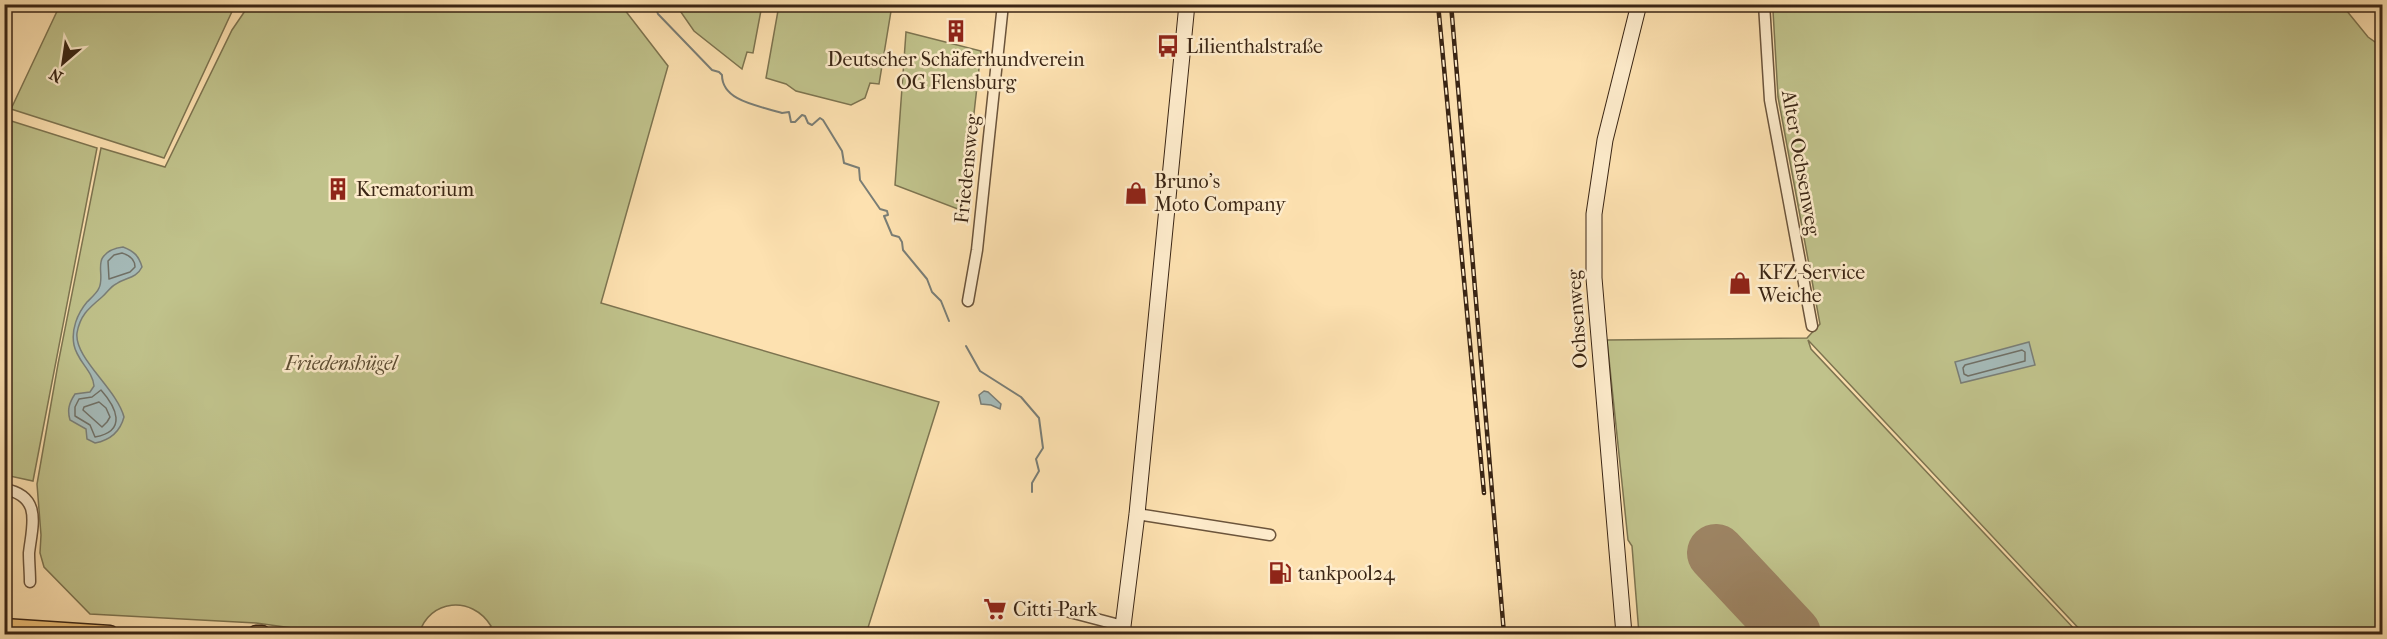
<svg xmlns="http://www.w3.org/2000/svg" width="2387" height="639" viewBox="0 0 2387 639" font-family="'IM FELL French Canon',serif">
<rect width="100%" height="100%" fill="#fde1b0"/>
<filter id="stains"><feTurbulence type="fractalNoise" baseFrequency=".00333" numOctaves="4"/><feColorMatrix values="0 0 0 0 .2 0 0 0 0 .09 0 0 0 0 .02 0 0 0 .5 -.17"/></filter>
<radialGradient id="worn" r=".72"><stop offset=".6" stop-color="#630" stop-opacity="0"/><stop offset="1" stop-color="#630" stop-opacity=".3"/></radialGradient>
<!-- green -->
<g fill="#c0c28b" stroke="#7d7450" stroke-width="1.5">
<polygon points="60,5 235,5 164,158 11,109"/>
<path d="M249 5H621L668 66 601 303 939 402 866 634H677L647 630 610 634H485L491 626C472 595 429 599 419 634H336L256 623 90 614 44 567 40 553 41 535 37 484 58 364 101 148 165 167 232 30Z"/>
<polygon points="676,5 762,5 753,53 747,52 742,69 694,31"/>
<polygon points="779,5 892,5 879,84 870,83 865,98 851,105 796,91 786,84 766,78"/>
<polygon points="1563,5 1615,4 1615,5 1614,11"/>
<polygon points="1650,5 2342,5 2368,37 2382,47 2382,634 2084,634 1808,340 1811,349 2079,634 1639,634 1632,546 1628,540 1607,340 1807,338 1820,324 1778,97 1773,11 1649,9"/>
<polygon points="906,32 981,51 963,211 895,185"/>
<polygon points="5,119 97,148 33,481 5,475"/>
</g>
<!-- water -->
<g fill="#a5bab8" stroke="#7a7e76" stroke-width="1.5">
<path d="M123 247C134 251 139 256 142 267 136 279 126 277 116 284 110 287 107 293 102 297 89 308 80 315 77 333 74 358 117 389 124 417 120 432 111 440 95 443L87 439 86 429 70 420C67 410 69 403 75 394L90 392 94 386C93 371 77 361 74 345 71 330 77 314 87 302 91 298 97 293 99 288 104 278 97 265 103 257 108 250 115 248 123 247Z"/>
<polygon points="2029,342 2035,365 1961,383 1955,362"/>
<polygon points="984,391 988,392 1001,404 1000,409 991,405 981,404 979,395"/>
</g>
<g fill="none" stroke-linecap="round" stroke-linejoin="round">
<!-- shore -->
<g stroke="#707066" stroke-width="1.5">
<path d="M122 253C129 255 135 259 135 267L130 272 109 279 108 261 114 255Z"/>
<polygon points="2022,350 2025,352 2025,361 1968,376 1964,374 1963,368 1965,365"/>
<path d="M101 390C116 407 128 431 95 437L90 425 75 416V407L79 399 92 397Z"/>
<polygon points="99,402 106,408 110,417 107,422 102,427 83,410 84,407"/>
</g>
<!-- stream -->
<g stroke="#7a7e76" stroke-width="2">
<path d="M654 4 658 14 712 70 719 72 722 75C722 102 761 106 782 113L789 112 791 122H795L802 115 805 116 808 123 812 125 820 118 823 120 842 151 844 163 859 168 860 180 880 209 887 211 888 215 884 216 892 235 899 237 902 242 903 250 927 279 932 292 941 301 949 321"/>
<polyline points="966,346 980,371 1021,397 1039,418 1043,448 1036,459 1039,471 1032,483 1032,492"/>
</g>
<!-- taxiway -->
<polyline stroke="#9c8362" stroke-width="24" points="1760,600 1762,634"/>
<!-- runway -->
<polyline stroke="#9c8362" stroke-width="58" points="1716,553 1792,634"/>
<!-- street casing -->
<g stroke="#6b543b" stroke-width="13">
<g id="street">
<polyline points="1764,4 1770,100 1812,326"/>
<polyline points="968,301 977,250 1003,4"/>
<path d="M4 489C43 496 32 526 29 553 29 563 30 572 30 582"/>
<polyline points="1137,514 1270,535"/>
<polyline points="1066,611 1123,626"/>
</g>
</g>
<!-- secondary casing -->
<g stroke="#3a2514" stroke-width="17">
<g id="secondary">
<polyline points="1124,634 1123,626 1137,514 1187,4"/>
<polyline points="1624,634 1594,278 1594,214 1605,140 1639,4"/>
</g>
</g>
<!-- primary casing -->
<g stroke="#3a2514" stroke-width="19">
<g id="primary">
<polyline points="4,627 110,634"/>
<polyline points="256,634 262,634"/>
</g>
</g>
<!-- street -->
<use href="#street" stroke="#feeccc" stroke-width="10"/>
<!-- secondary -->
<use href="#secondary" stroke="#feeccc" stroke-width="15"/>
<!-- primary -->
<use href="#primary" stroke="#eec078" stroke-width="16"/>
<!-- rail casing -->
<g stroke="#3a2514" stroke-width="4.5">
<g id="rail">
<polyline points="1438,4 1484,493"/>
<polyline points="1451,4 1504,634"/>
</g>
</g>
<!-- rail -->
<use href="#rail" stroke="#feeccc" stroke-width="2" stroke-dasharray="7" stroke-linecap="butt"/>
</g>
<!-- icons -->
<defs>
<g id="building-bare" transform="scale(1.8)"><path d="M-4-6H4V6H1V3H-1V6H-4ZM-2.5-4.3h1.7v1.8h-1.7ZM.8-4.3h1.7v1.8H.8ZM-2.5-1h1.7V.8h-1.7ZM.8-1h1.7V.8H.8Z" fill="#8f2418" stroke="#feeccc" stroke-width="2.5" paint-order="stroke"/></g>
<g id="bus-bare" transform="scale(1.8)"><path d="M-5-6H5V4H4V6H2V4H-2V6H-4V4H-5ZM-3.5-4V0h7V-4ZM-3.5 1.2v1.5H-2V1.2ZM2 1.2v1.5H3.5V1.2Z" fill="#8f2418" stroke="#feeccc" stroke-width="2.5" paint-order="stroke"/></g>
<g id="shop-bare" transform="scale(1.8)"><path d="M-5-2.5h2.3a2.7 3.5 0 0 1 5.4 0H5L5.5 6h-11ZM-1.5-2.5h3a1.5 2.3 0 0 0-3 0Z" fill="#8f2418" stroke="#feeccc" stroke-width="2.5" paint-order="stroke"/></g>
<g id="fuel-bare" transform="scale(1.8)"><path d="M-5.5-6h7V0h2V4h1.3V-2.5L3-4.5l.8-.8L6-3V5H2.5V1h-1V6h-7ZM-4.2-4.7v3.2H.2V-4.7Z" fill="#8f2418" stroke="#feeccc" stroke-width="2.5" paint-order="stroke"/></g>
<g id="supermarket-bare" transform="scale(1.8)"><path d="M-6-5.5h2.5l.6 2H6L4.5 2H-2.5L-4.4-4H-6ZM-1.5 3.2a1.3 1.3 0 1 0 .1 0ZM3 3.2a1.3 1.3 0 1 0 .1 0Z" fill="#8f2418" stroke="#feeccc" stroke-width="2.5" paint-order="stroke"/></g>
</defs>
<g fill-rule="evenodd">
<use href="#building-bare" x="956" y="31"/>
<use href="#bus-bare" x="1168" y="46"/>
<use href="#building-bare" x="338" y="189"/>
<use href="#shop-bare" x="1136" y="193"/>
<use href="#shop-bare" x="1740" y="283"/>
<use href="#fuel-bare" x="1280" y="573"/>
<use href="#supermarket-bare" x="995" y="609"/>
</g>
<g text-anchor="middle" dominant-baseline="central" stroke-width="5" stroke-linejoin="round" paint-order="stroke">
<!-- poi labels -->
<g font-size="20" fill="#3a2514" stroke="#feeccc" text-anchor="start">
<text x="1186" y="46">Lilienthalstraße</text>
<text x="956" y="59" text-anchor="middle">Deutscher Schäferhundverein<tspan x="956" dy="23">OG Flensburg</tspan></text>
<text x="1154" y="181">Bruno's<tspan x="1154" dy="23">Moto Company</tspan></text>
<text x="356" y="189">Krematorium</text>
<text x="1758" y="272">KFZ-Service<tspan x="1758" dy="23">Weiche</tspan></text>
<text x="1298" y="573">tankpool24</text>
<text x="1013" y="609">Citti-Park</text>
</g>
<!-- street labels -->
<g font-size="20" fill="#3a2514" stroke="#feeccc">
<text transform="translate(1801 163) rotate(80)">Alter Ochsenweg</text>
<text transform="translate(967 169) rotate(-84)">Friedensweg</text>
<text transform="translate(1577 319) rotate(-94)">Ochsenweg</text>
</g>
<!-- park labels -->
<g font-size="20" font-style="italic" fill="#5c4c32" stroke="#feeccc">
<text x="341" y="363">Friedenshügel</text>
</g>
</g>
<!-- margin -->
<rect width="2387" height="639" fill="none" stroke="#fde1b0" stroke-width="24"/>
<rect x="6" y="6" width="2375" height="627" fill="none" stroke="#3a2514" stroke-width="3"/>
<rect x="12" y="12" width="2363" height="615" fill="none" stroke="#3a2514" stroke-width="1.5"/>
<!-- north arrow -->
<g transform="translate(63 63) rotate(209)" stroke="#feeccc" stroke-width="4.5" paint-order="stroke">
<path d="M0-4.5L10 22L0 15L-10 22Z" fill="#3a2514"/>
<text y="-9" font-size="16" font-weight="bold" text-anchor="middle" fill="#3a2514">N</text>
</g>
<rect width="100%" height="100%" filter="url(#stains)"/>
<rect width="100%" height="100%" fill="url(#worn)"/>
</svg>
